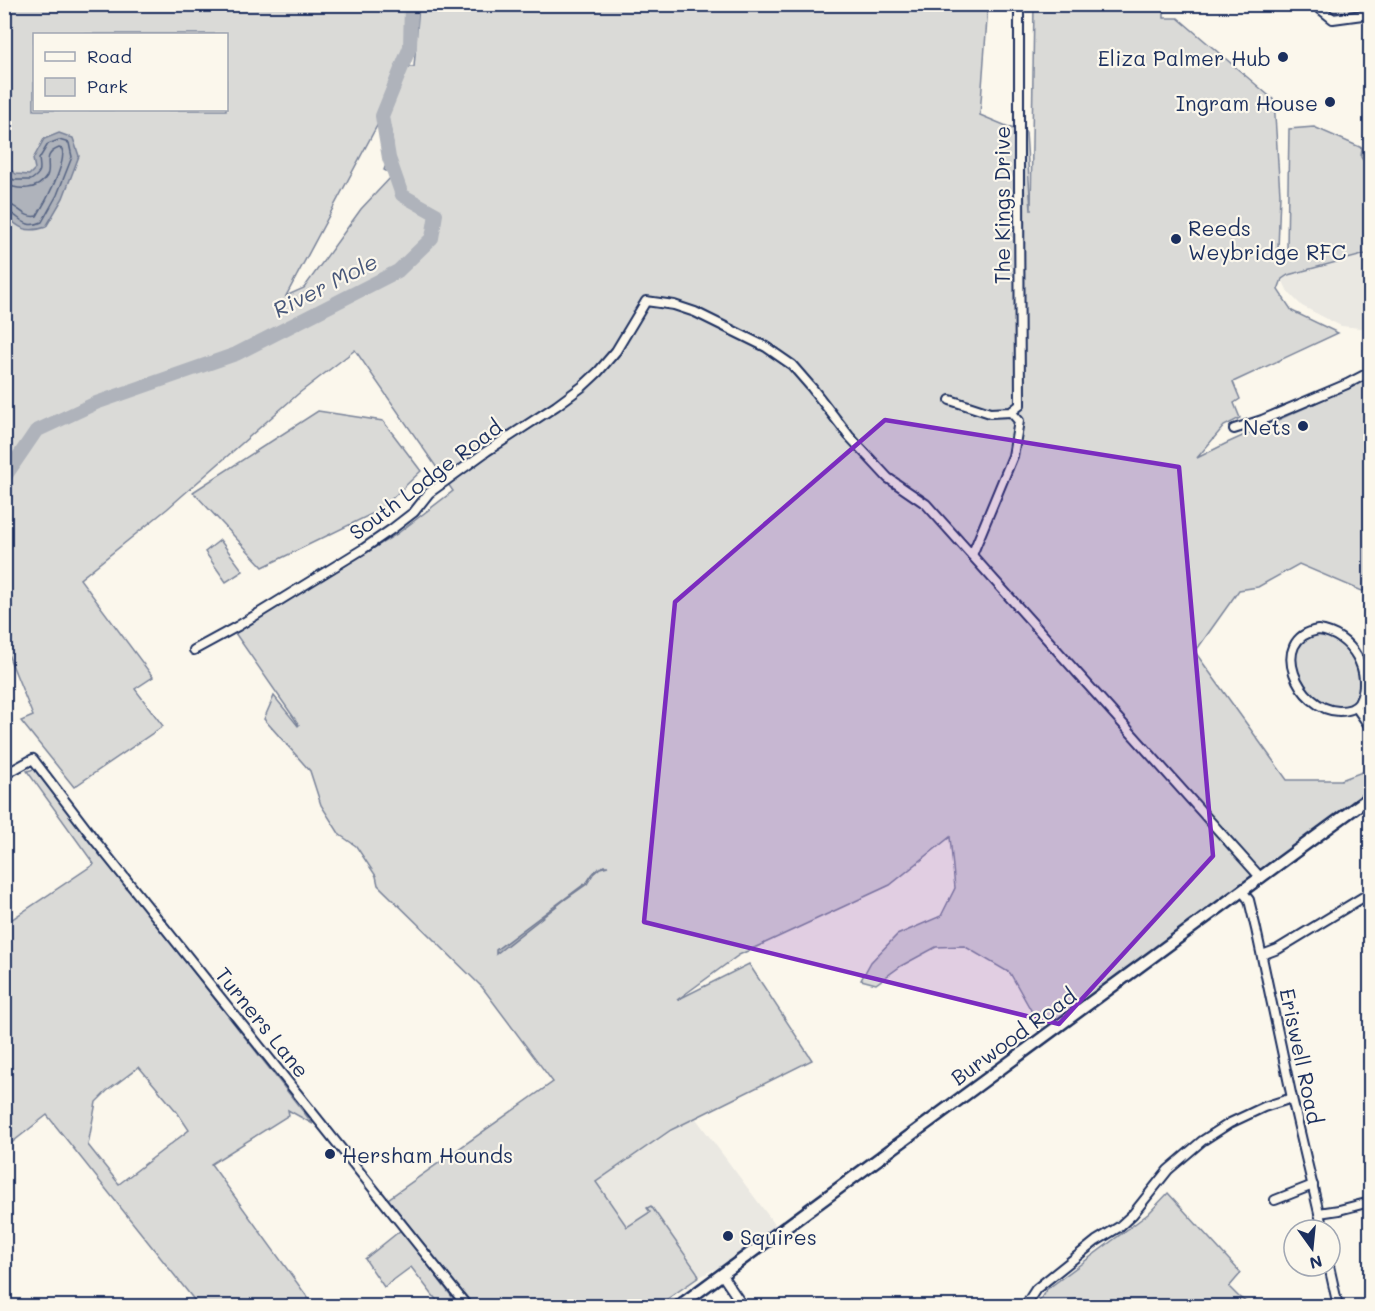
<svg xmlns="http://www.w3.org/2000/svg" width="1375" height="1311" viewBox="0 0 1375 1311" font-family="Mali,sans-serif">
<rect width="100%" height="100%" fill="#fbf7ec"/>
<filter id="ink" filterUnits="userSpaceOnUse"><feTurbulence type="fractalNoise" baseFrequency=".0167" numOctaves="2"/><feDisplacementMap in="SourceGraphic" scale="12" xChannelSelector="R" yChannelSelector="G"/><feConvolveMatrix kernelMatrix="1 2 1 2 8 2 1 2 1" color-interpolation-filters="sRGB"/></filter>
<g filter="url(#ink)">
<!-- built -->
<g fill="#eae8e2">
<polygon points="1370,253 1370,329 1341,326 1302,306 1288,292 1282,279 1288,275"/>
<polygon points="694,1116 776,1226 723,1265 699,1277 673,1294 596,1182"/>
</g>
<!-- green -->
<g fill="#dadad7" stroke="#7a849a" stroke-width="1.5" fill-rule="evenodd">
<path d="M4 5H411L410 47 402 69 409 67H414L419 5H988L980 115 1016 130 1026 132 1031 211 1034 5H1115L1116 10H1164V18H1178L1274 100 1280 194 1278 250 1287 249 1289 129 1314 127 1362 148 1361 157 1370 170V253L1288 275 1282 279 1278 290 1292 311 1338 333 1233 382 1240 399 1234 403 1240 418 1224 426 1197 458 1227 443 1320 401 1370 375V588L1362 591 1299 564 1258 587 1239 590 1195 652 1287 780H1341L1370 769V793L1040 1035 1032 1012 1010 973 964 946 936 947 901 966 876 984 861 980 871 962 897 935 941 916 955 888 950 837 890 885 739 955 677 1000 749 964 812 1060 671 1130 596 1182 627 1227 650 1212 647 1208 651 1206 697 1272 699 1277 657 1306H636L635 1305 633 1306H474L388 1199 553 1082 482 987 378 885 376 876 356 846 340 835 321 805 310 771 264 719 274 696 298 726 299 725 235 633 397 534 453 491 355 350 298 394 167 509 80 579 153 677 135 689 163 726 74 787 21 721 33 716 5 647ZM34 34H226V110H34ZM379 122 390 127 393 146 384 170 393 175 361 209 304 288 286 296Z"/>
<polygon points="1320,5 1332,5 1336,8 1370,5 1370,11 1334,16"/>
<polygon points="318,411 383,421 421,471 380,510 263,567 193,492"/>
<polygon points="220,540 243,571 226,582 205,552"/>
<polygon points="1309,634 1328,634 1352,650 1363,678 1358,700 1351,705 1344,707 1328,705 1312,695 1302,684 1296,669 1296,653 1298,645"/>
<path d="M34 769 313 1124 288 1110 289 1115 211 1164 311 1302 305 1306H199L47 1115 5 1148 4 1076 6 1075 4 1073 5 924 94 864 27 771ZM139 1067 177 1112 189 1130 119 1184 88 1145 96 1102 107 1091Z"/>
<polygon points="1168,1193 1241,1273 1229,1287 1239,1297 1246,1302 1229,1306 1036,1306 1046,1290 1148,1214"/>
<polygon points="401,1230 459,1306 441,1306 411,1267 384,1287 365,1259"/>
</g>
<!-- water -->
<g fill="#afb3bb" stroke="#747e96" stroke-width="1.5">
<path d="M59 133 73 138 79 156 63 198 46 227C26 234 19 228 5 215V166L16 174 29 175 35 169 33 159 44 139Z"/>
<path d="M604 866H608L600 868 593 874 587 884 563 901 496 954V950L587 882C592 875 595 869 604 866Z"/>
</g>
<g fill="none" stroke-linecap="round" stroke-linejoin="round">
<!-- shore -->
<g stroke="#566483" stroke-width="1.5">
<path d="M4 174 14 180H31C41 173 41 171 39 159L48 144 59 140 69 143 72 157 57 195 42 222C22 231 20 213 4 211"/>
<path d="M4 183C18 191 38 191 47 176 52 165 41 155 59 148L62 149C67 163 45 203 37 216 23 219 18 204 4 203"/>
</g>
<!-- river -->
<polyline stroke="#afb3bb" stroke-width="14" points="4,478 36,431 96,403 236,354 398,271 432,238 436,214 402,195 389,158 382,116 410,47 411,4"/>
<!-- street casing -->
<g stroke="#1b2f5e" stroke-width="12">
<g id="street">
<polyline points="1314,4 1333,19 1370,14"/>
<polyline points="950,400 990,413 1011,412 1020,405 1019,186 1019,4"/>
<polyline points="1234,429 1262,420 1347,384 1370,372"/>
<polyline points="972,555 1013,456 1019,421 1011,412"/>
<path d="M1318 630C1351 633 1375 673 1359 703 1355 709 1346 711 1339 711 1298 710 1267 639 1318 630Z"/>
<polyline points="194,650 238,626 363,549 392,529 414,512 429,493 487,451 556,406 583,386 598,372 616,351 646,301 674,305 695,312 766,347 792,365 812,388 849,436 888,478 926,504 1261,878"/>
<polyline points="1356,707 1370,727"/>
<polyline points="4,775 33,759 97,843 467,1306"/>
<polyline points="1242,891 1249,900 1256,929 1292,1098 1323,1230"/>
<polyline points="1262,955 1278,949 1370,893"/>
<polyline points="1275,1200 1313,1185"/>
<polyline points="1319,1213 1339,1210 1370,1202"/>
<polyline points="1329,1266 1338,1306"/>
<polyline points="722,1275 743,1306"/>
<polyline points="1025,1306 1036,1289 1096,1241 1119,1227 1133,1214 1168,1170 1202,1141 1230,1123 1264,1107 1292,1098"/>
</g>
</g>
<!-- secondary casing -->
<g stroke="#1b2f5e" stroke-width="15">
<polyline id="secondary" points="679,1306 1205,918 1370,797"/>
</g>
<!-- street -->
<use href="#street" stroke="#fbf7ec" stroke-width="8"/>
<!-- secondary -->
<use href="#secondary" stroke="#fbf7ec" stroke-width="10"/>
</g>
</g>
<!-- marked area -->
<path fill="#7b2cbf" fill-opacity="0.2" stroke="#7b2cbf" stroke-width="4.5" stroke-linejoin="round" d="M885 420 1179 467 1213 856 1059 1024 644 922 675 602Z"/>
<!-- markers -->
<g fill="#1b2f5e" stroke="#fbf7ec" stroke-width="2">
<circle cx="1283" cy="57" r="6"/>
<circle cx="1330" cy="102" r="6"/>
<circle cx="1176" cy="239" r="6"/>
<circle cx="1303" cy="426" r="6"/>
<circle cx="330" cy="1154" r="6"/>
<circle cx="728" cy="1236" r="6"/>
</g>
<g text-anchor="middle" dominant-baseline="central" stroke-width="4.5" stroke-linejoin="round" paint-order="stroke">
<!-- poi labels -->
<g font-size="21" fill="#1b2f5e" stroke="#fbf7ec" text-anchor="end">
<text x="1271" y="57">Eliza Palmer Hub</text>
<text x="1318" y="102">Ingram House</text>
<text x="1188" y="227" text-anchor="start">Reeds<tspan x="1188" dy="24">Weybridge RFC</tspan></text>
<text x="1291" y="426">Nets</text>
<text x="342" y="1154" text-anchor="start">Hersham Hounds</text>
<text x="740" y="1236" text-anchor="start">Squires</text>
</g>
<!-- street labels -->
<g font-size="21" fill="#1b2f5e" stroke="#fbf7ec">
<text transform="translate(1001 205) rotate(-90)">The Kings Drive</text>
<text transform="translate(425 479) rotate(-37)">South Lodge Road</text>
<text transform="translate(263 1022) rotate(51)">Turners Lane</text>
<text transform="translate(1013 1036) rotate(-36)">Burwood Road</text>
<text transform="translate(1302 1056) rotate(78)">Eriswell Road</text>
</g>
<!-- water labels -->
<g font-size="22" font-style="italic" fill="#47577a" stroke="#fbf7ec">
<text transform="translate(325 285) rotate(-27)">River Mole</text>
</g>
</g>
<!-- margin -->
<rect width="1375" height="1311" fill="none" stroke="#fbf7ec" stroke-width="24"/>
<rect x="12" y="12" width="1351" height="1287" fill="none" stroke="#1b2f5e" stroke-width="2" filter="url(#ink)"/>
<!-- legend -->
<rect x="33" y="33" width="195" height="78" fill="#fbf7ec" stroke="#a1a7b3" stroke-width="1.5"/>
<rect x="45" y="52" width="30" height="9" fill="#fbf7ec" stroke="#a1a7b3" stroke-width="1.5"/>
<text x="87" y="63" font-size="18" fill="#1b2f5e">Road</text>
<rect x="45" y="78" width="30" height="18" fill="#dadad7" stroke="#a1a7b3" stroke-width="1.5"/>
<text x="87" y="93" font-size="18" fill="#1b2f5e">Park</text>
<!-- north arrow -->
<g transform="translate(1312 1248) rotate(165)"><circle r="28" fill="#fbf7ec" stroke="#a1a7b3" stroke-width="1.5"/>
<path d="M0-4.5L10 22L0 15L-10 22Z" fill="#1b2f5e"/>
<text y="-9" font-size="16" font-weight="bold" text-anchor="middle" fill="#1b2f5e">N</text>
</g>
</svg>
